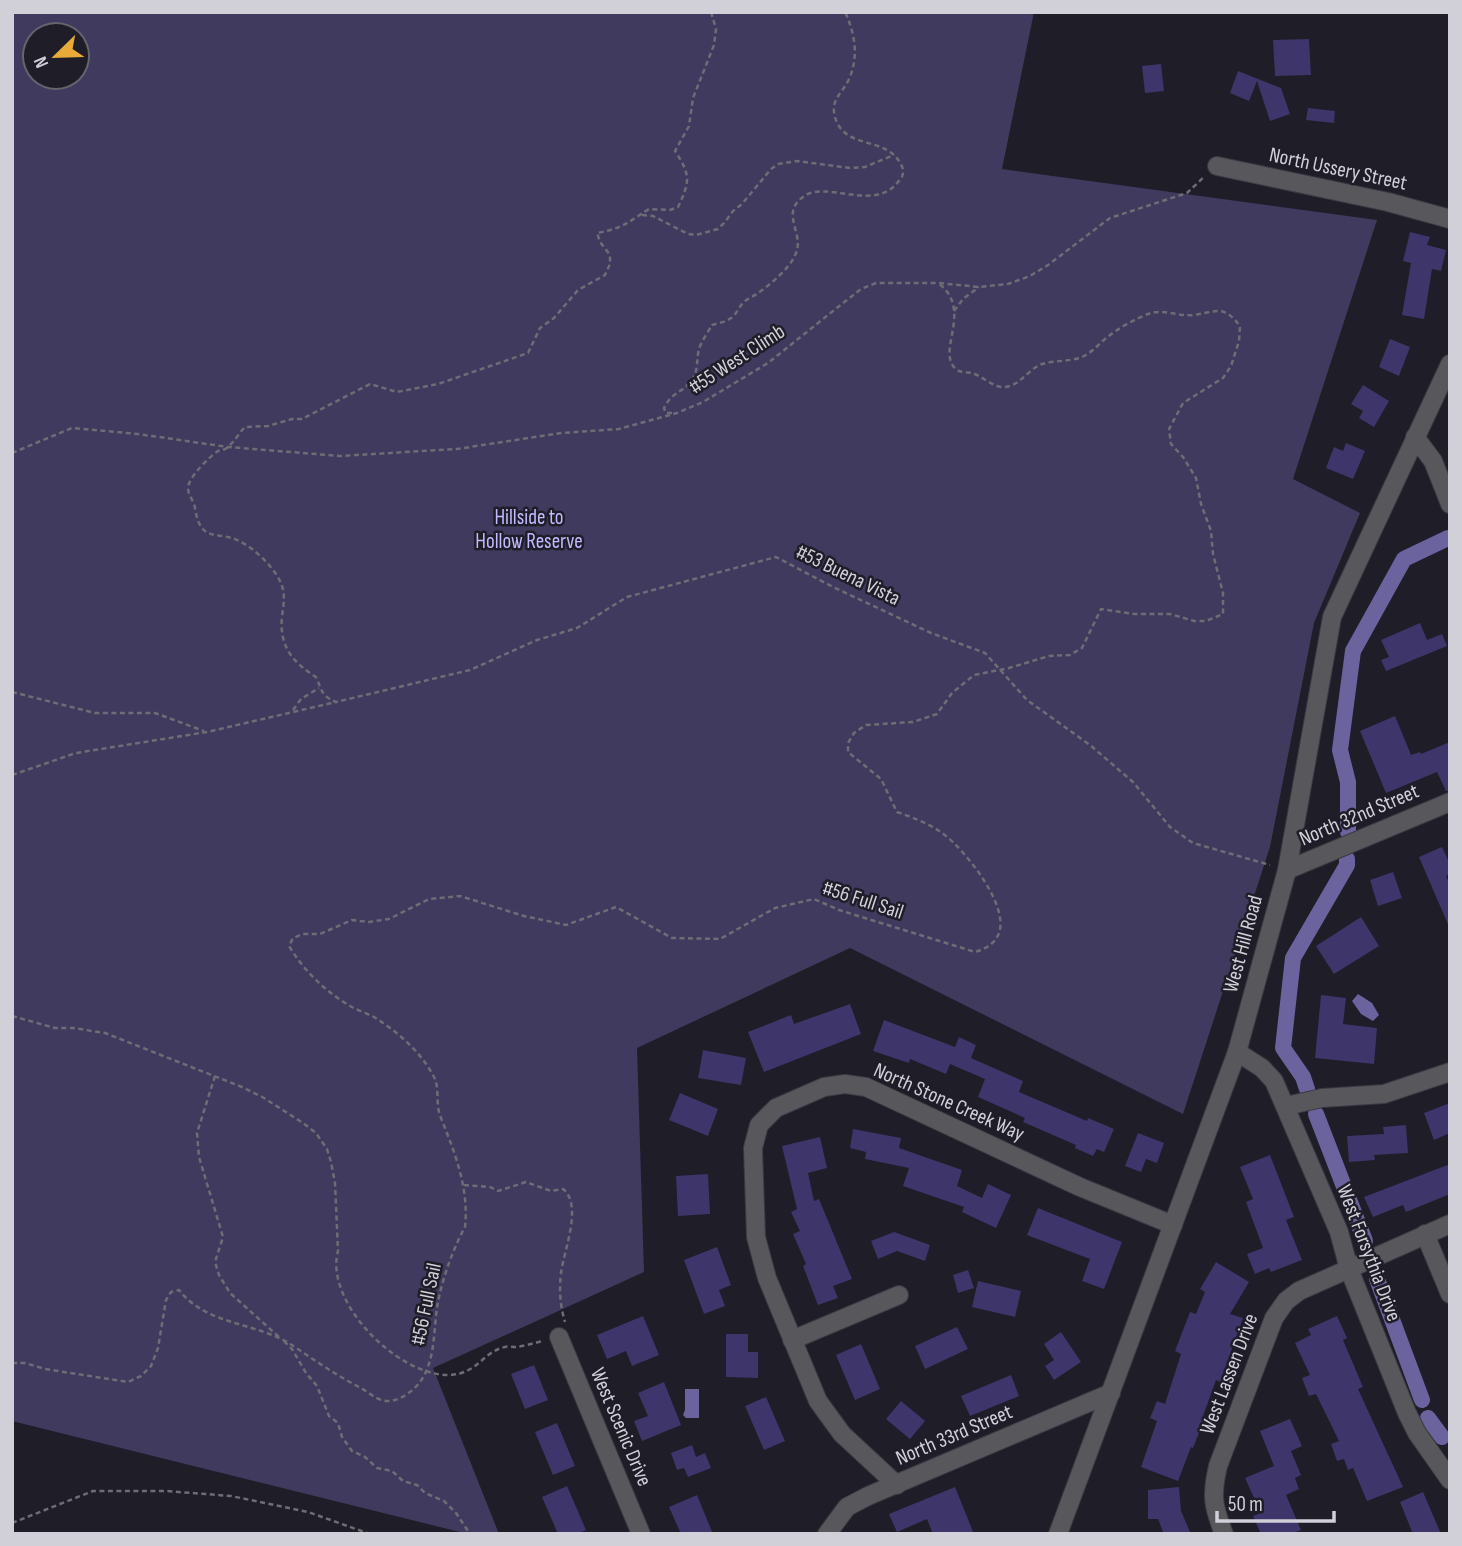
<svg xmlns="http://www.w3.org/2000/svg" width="1462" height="1546" viewBox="0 0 1462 1546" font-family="'Sofia Sans Condensed',sans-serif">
<rect width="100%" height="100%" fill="#1e1d28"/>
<!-- green -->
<path fill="#3f3a5e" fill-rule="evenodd" d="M12 12H1034L1002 169 1377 220 1293 479 1360 513 1314 623 1270 847 1183 1114 850 948 637 1048 644 1272 433 1368 499 1534H468L12 1421ZM35 35H77V77H35Z"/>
<!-- water -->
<g fill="#6b639d">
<polygon points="1358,994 1372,1003 1379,1015 1373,1021 1361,1014 1352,1001"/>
<polygon points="685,1389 699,1389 699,1418 686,1418 683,1415 685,1410"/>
</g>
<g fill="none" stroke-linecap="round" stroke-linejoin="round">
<!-- canal -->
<g stroke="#6b639d" stroke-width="16">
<polyline points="1348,832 1348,782 1340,750 1353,651 1404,559 1448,538"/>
<polyline points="1307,1089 1303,1077 1283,1048 1293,958 1347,865 1347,859"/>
<polyline points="1316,1114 1365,1241"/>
<polyline points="1377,1279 1422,1400"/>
<polyline points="1428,1418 1442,1437"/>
</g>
</g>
<!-- building -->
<g fill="#3e356a">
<polygon points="1309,39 1311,75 1275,76 1273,40"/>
<polygon points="1161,64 1164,91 1145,93 1142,66"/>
<polygon points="1238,71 1281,88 1290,114 1270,121 1257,81 1249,101 1230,93"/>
<polygon points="1308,108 1335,111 1334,123 1306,120"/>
<polygon points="1410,232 1430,237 1427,245 1446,250 1441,271 1432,269 1424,319 1402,315 1411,263 1403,261"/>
<polygon points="1390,339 1410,347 1399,376 1379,367"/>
<polygon points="1363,385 1389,401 1374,427 1359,418 1363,411 1351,404"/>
<polygon points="1346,443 1365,451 1353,479 1326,468 1334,447 1343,451"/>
<polygon points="1420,623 1427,640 1442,634 1447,646 1386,671 1381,660 1389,657 1381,640"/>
<polygon points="1395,716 1411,755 1420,752 1421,754 1450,742 1450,791 1446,791 1437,772 1386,793 1360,731"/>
<polygon points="1442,847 1450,864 1450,874 1446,876 1450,885 1450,929 1419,857"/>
<polygon points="1393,872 1402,898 1378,906 1370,880"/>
<polygon points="1361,917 1379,946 1334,974 1316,946"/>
<polygon points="1321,995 1346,998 1343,1024 1377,1028 1374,1064 1315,1058"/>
<polygon points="850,1004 861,1034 764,1072 748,1032 791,1015 794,1024"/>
<polygon points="884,1020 955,1047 959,1037 976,1045 971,1058 1023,1081 1019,1092 1087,1121 1088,1118 1114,1129 1104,1152 1097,1149 1093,1156 1075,1148 1076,1145 1023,1122 1025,1118 978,1097 985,1079 950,1064 946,1074 910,1059 909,1063 873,1051"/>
<polygon points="703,1050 746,1058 741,1085 698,1078"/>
<polygon points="680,1093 718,1109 708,1136 669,1120"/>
<polygon points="1450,1103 1450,1133 1434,1140 1424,1113"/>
<polygon points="1406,1125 1408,1153 1374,1155 1375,1160 1349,1162 1347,1136 1384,1134 1383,1127"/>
<polygon points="853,1129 901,1138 899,1148 962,1170 957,1186 982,1198 988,1184 1011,1195 996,1228 962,1212 964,1207 903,1186 909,1168 865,1159 866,1152 850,1148"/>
<polygon points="1138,1133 1164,1143 1157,1163 1146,1159 1141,1172 1125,1166"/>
<polygon points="820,1137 827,1168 808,1173 814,1201 819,1199 852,1279 833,1286 838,1298 818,1305 803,1266 806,1264 793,1234 800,1231 791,1212 797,1209 782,1146"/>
<polygon points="1270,1155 1294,1217 1286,1220 1302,1260 1271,1272 1269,1268 1255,1274 1247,1254 1263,1248 1246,1202 1253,1199 1240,1167"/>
<polygon points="1450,1164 1450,1194 1406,1212 1403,1205 1373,1217 1364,1197"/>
<polygon points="708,1174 710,1214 678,1216 676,1176"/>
<polygon points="1038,1208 1122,1242 1104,1289 1082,1281 1090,1259 1027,1235"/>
<polygon points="894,1232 930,1245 925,1261 897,1251 878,1259 871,1241"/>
<polygon points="717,1247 731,1285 719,1290 725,1306 704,1314 684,1260"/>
<polygon points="1216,1262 1249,1282 1230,1314 1243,1318 1220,1382 1216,1380 1202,1419 1204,1420 1193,1448 1191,1447 1178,1481 1141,1467 1157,1421 1150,1418 1157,1401 1165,1404 1181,1354 1175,1351 1190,1312 1196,1314 1205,1292 1200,1289"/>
<polygon points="968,1270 974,1288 958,1293 953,1275"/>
<polygon points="978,1281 1021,1291 1015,1317 972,1307"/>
<polygon points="643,1316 659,1355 632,1366 626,1351 607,1359 597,1335"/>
<polygon points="1337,1316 1347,1338 1343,1340 1363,1387 1358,1389 1403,1487 1367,1501 1353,1468 1348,1470 1344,1459 1337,1461 1331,1444 1339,1441 1316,1394 1309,1396 1302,1378 1310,1375 1295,1343 1311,1335 1308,1329"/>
<polygon points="957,1327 968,1349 925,1369 915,1346"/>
<polygon points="1061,1332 1081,1362 1054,1380 1045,1366 1054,1360 1044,1344"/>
<polygon points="726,1334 748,1334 748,1352 758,1352 758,1378 726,1377"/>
<polygon points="861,1344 880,1389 855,1400 836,1355"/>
<polygon points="534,1365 548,1400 525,1409 511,1374"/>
<polygon points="1011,1375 1019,1396 970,1416 961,1396"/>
<polygon points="664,1382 681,1425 642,1441 634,1421 648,1416 638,1393"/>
<polygon points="766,1397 785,1441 764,1450 745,1406"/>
<polygon points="901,1401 925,1421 910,1439 886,1419"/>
<polygon points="1290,1419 1302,1446 1291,1451 1301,1475 1295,1478 1299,1489 1286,1495 1301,1530 1291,1534 1261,1534 1253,1516 1261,1513 1245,1478 1274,1466 1260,1431"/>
<polygon points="557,1423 575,1466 553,1475 535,1432"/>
<polygon points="692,1445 696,1457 705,1453 711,1468 688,1477 684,1468 677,1470 671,1453"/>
<polygon points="567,1486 586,1530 576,1534 558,1534 542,1497"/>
<polygon points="955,1487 974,1534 933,1534 927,1519 897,1532 889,1514"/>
<polygon points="1179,1487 1181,1511 1191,1534 1164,1534 1158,1519 1148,1519 1148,1490"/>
<polygon points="1423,1492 1441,1534 1413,1534 1400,1502"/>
<polygon points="697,1495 713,1534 681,1534 669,1507"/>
</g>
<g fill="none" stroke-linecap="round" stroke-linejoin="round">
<!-- minor casing -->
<g stroke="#3b3a44" stroke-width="20">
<g id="minor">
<polyline points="1217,166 1388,202 1450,219"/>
<polyline points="1415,437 1433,461 1450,504"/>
<polyline points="1287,870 1450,802"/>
<polyline points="1237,1052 1262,1068 1274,1081 1339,1232 1349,1269 1407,1413 1417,1433 1450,1480"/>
<polyline points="1286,1106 1322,1098 1384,1094 1450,1072"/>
<polyline points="1425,1234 1450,1294"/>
<polyline points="559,1337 641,1534"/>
<polyline points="792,1340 899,1295"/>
<polyline points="897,1485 842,1434 818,1401 767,1278 756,1237 753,1148 759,1125 776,1108 824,1087 845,1084 866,1087 1080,1187 1173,1225"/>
<polyline points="827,1534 847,1507 868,1496 1111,1393"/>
<polyline points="1058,1534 1237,1052 1287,870 1332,617 1450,364"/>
<path d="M1224 1534C1213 1506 1211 1496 1218 1466L1274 1318 1286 1301 1299 1291 1450 1224"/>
</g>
</g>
<!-- path -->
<g stroke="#6e6d76" stroke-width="2.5" stroke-dasharray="5 3.5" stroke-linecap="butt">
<path d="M711 12 716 29 714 45 693 98 689 126 675 151C691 175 690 182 678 207L670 210 649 209C628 222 624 228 597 233L600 242 610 255V264L605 275 578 290 554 318 540 328 528 353 438 384 397 392 370 384 302 419H292L268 426 245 427C239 433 234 442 228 447 225 450 221 450 218 451 209 457 188 478 188 488 188 495 194 501 195 508 201 546 219 529 241 542 256 550 271 565 279 579 286 592 284 602 282 616 279 646 292 662 316 677 322 690 321 696 336 702L470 670 537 640 577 628 627 597 776 557 833 587 931 633 985 653 1027 700 1090 745 1133 782 1170 827 1193 843 1270 865"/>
<polyline points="642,215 653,216 688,234 696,235 718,229 725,222 733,211 742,204 771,169 778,164 797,161 850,168 865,167 894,155"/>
<polyline points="954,311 963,299 979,287"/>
<path d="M672 413H666L664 408C671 393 683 392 691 381 699 371 696 360 699 349 701 342 708 332 712 325 718 323 726 322 731 318 737 314 739 306 745 301 749 298 754 296 758 293 771 284 793 266 797 250 802 231 781 213 803 197 826 179 874 213 898 182 900 180 903 176 903 173 904 170 902 166 900 163 886 136 844 150 835 117 830 99 843 93 849 79 859 57 855 33 845 12"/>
<polyline points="12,453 72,428 138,434 228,447 340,456 457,449 561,433 619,429 677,413 703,402 768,363 838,307 861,289 876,283 938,283 979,287 1008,284 1030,276 1048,265 1110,218 1187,193 1205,176"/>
<polyline points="12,692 95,713 155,713 204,731"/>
<polyline points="293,710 301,699 319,688"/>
<polyline points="12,775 76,753 207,732 336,702"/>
<path d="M12 1016 55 1028H73L105 1033 242 1087 264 1098 303 1123 316 1133 327 1149 331 1162 335 1183 338 1251C324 1302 398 1376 449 1375 478 1374 482 1352 505 1347 506 1346 515 1347 516 1347 525 1346 534 1343 543 1341"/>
<polyline points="215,1076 197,1133 199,1157 223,1237 215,1262 219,1275 230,1293 279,1337"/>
<path d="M464 1185 490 1187 498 1191 526 1182 551 1191 563 1189C583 1205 564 1250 561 1273 559 1290 560 1305 565 1322"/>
<polyline points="284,1341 292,1349 306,1373 317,1386 329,1416 338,1423 342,1437 352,1451 365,1457 377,1468 392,1471 403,1481 417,1485 425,1493 444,1501 456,1513 470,1534"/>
<path d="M12 1363H25L45 1369 128 1382 141 1376 151 1366 158 1348 166 1300 171 1292 179 1290C207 1326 257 1322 292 1345 314 1360 336 1375 359 1387 367 1391 374 1398 382 1400 391 1403 400 1399 407 1394 438 1374 432 1333 438 1302 443 1277 453 1249 465 1227 469 1188 455 1153 441 1118 435 1105 440 1088 434 1077 421 1052 398 1032 374 1017 366 1013 357 1010 350 1006 325 991 304 971 289 946L293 938 303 934H320L352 920 369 922 389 919 429 899 460 896 524 916 566 925 616 907 672 938 720 939 775 908 814 899 839 910 975 952C985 949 995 944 999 933 1009 905 966 852 946 836 931 824 914 818 897 812L881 779 848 752V743L854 733 866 725 913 722 937 714 952 693 974 675 1009 668 1049 656 1070 655 1082 648 1101 609 1134 614H1170L1194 621H1206L1223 614V593L1213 554 1211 531 1201 504 1196 478 1183 457 1171 444 1169 429 1183 403 1223 378 1231 366 1239 341 1240 326C1224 305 1217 311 1194 315 1179 317 1166 309 1151 313 1136 318 1117 329 1105 339 1098 345 1092 352 1084 356 1072 362 1055 360 1042 364 1028 369 1018 389 1001 387 990 385 982 376 972 373 967 372 961 373 957 370 934 353 975 310 938 283"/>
<polyline points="12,1523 93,1491 166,1491 231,1496 308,1512 370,1534"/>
</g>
<!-- minor -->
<use href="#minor" stroke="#57575c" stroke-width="18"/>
</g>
<g text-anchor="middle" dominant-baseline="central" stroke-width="5" stroke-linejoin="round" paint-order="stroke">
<!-- street labels -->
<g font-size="21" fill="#d1d0d8" stroke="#1e1d28">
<text transform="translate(1338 169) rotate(12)">North Ussery Street</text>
<text transform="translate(737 359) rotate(-33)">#55 West Climb</text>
<text transform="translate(848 575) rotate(26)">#53 Buena Vista</text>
<text transform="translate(1359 815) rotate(-23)">North 32nd Street</text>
<text transform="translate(863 900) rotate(18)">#56 Full Sail</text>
<text transform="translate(1243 944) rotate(-75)">West Hill Road</text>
<text transform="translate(949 1102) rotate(24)">North Stone Creek Way</text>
<text transform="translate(1369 1253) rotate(69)">West Forsythia Drive</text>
<text transform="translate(426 1304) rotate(-78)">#56 Full Sail</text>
<text transform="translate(1229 1374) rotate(-69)">West Lassen Drive</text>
<text transform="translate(621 1427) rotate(67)">West Scenic Drive</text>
<text transform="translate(954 1435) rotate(-23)">North 33rd Street</text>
</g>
<!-- park labels -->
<g font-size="21" fill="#c1baff" stroke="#1e1d28">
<text x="529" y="517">Hillside to<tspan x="529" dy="24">Hollow Reserve</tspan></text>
</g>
</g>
<!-- border -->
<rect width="1462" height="1546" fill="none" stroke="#d1d0d8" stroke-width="28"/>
<!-- north arrow -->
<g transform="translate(56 56) rotate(247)"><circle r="33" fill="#1e1d28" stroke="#66656e" stroke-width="2"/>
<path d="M0-5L12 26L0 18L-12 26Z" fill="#e8ab37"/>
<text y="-10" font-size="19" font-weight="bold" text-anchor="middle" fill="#d1d0d8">N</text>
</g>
<!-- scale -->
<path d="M1217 1511v10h117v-10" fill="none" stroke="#d1d0d8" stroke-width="3.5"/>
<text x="1228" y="1511" font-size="21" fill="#d1d0d8" stroke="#1e1d28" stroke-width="5" paint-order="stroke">50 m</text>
</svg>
